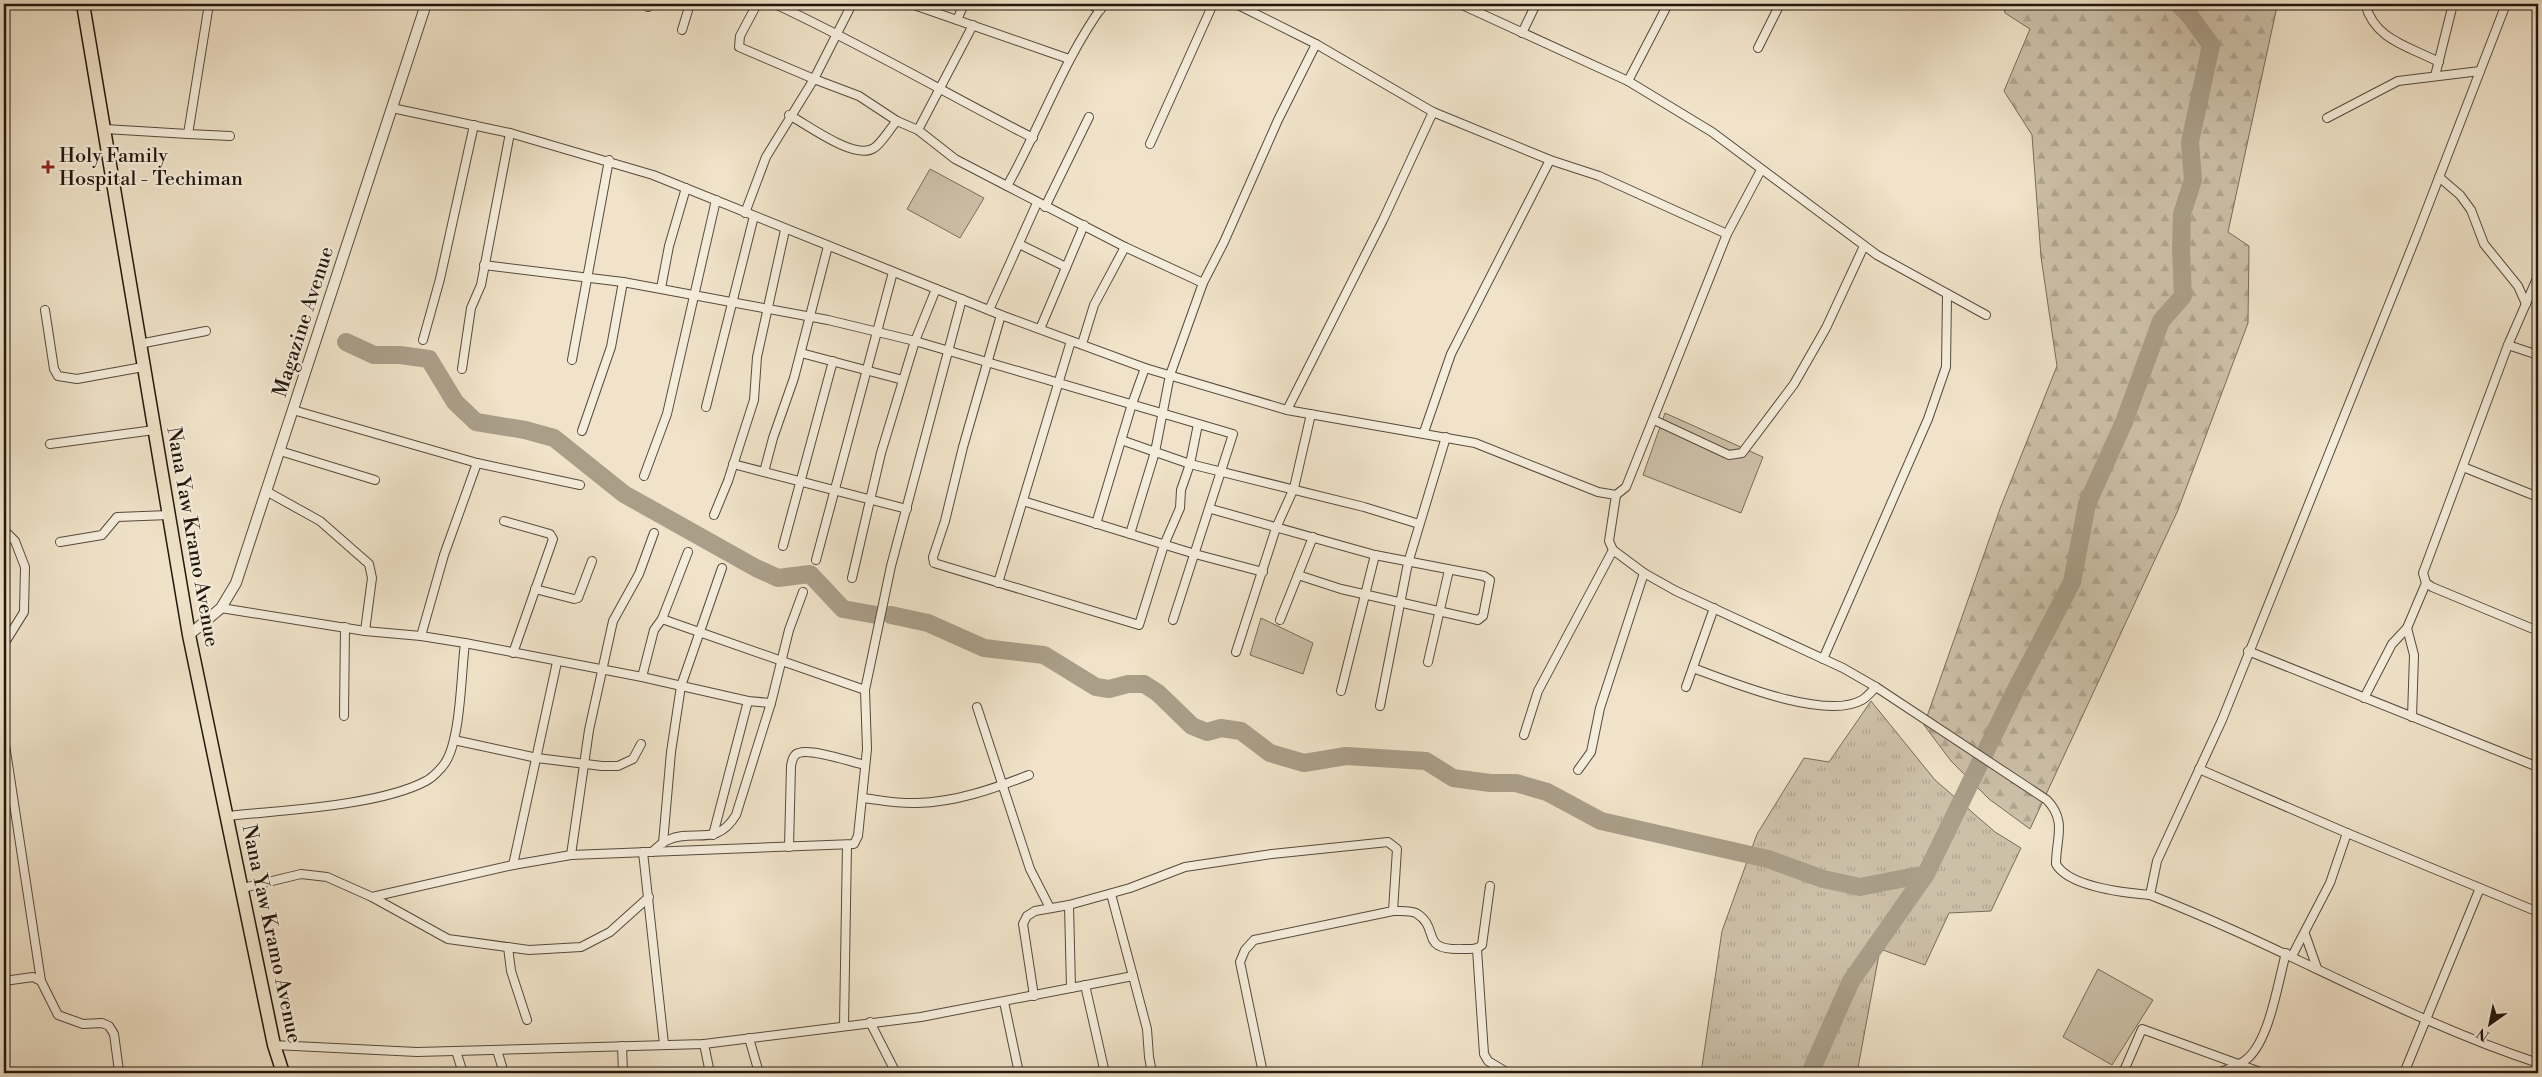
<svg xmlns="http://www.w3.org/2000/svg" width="2542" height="1077" viewBox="0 0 2542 1077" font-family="'Libre Bodoni',serif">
<defs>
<pattern id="grass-tufts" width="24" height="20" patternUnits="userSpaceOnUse" patternTransform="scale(1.25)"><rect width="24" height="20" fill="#cdc0a9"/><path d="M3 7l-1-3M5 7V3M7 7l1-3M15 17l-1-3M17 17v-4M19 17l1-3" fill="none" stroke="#b0a490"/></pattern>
<pattern id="forest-firs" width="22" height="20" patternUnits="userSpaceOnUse" patternTransform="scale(1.25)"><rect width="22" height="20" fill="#cdc0a9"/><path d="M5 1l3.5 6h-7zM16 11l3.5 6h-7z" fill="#b0a490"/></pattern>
</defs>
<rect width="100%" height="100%" fill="#f0e3c9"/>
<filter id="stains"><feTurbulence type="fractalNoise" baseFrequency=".004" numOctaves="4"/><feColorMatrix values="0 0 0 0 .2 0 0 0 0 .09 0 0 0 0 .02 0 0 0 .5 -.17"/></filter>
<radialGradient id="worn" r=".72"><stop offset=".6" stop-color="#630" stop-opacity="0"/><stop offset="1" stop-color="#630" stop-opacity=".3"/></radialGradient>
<!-- grass -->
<polygon fill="url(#grass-tufts)" stroke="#786c5b" points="1871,701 1935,780 1995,832 2021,848 1991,911 1949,913 1925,965 1880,949 1857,1073 1701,1073 1722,931 1757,834 1804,758 1829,762"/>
<!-- forest -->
<polygon fill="url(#forest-firs)" stroke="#786c5b" points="2003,4 2275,4 2276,11 2228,232 2249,246 2248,323 2178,510 2030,829 1989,799 1951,761 1924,725 2001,506 2057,366 2041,257 2032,135 2004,91 2030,29 2005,13"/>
<!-- pitch -->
<g fill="#cdc0a9" stroke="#786c5b">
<polygon points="930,169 984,198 960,238 907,209"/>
<polygon points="1665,413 1763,457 1741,513 1643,475"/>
<polygon points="1261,618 1313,643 1303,674 1250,655"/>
<polygon points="2098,969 2153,1000 2112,1065 2063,1037"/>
</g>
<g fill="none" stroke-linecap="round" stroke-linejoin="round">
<!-- river -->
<g stroke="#aa9e89" stroke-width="18">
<polyline points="346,342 374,355 400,355 429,359 455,402 476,422 525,430 554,438 624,494 756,568 778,578 810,574 843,609 876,615"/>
<polyline points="891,615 928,623 984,648 1044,655 1096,687 1109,689 1128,684 1144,684 1158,693 1192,726 1207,732 1221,728 1241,731 1270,753 1304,763 1346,756 1426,761 1453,778 1490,783 1516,783 1547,792 1601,821 1768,859 1823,879 1860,887 1926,874"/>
<polyline points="1810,1073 1851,981 1926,874 2012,697 2072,582 2087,504 2124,422 2161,321 2183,296 2181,249 2182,214 2193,180 2190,142 2211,45 2190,16 2178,4"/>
</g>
<!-- minor casing -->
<g stroke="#564a3c" stroke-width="10">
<g id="minor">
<polyline points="757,4 740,36 739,47 814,79 859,96 897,121"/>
<path d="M775 4C863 45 947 94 1033 138"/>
<polyline points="911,4 1069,59"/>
<polyline points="1088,4 1101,9"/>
<polyline points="1236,4 1316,44 1433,112 1550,160 1599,176 1727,234"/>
<polyline points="1460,4 1628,81 1712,132 1877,255 1986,315"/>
<path d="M2365 4C2375 40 2408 46 2439 62"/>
<path d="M2506 4 2416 237 2222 720 2157 861 2150 895C2282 946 2404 1019 2538 1063"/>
<polyline points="648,7 649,4"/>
<polyline points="957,20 964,4"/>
<polyline points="682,30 690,4"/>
<polyline points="1522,33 1536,4"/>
<polyline points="1758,48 1780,4"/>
<polyline points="2435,76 2453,4"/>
<polyline points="1628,81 1668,4"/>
<polyline points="392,108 510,133 653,175 1001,315 1145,368 1287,410 1475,443 1598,492 1616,495 1626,487 1727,234 1761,170"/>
<path d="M789 115C808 125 855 161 874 148 882 143 890 128 897 121L918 130 973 25"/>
<polyline points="2327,118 2398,81 2480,71"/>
<polyline points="105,129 188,134 209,4"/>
<polyline points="918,130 955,159 1007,186"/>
<polyline points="188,134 230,136"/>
<polyline points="1150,144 1213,4"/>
<polyline points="2439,177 2460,195 2471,210 2484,244 2518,286 2526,304"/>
<polyline points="1045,207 1089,117"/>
<polyline points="745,213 766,157 814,79 852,4"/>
<polyline points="1019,244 1066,267"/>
<polyline points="1125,247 1203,283 1224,242 1278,120 1316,44"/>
<polyline points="484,265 623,282 828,320 915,341 1233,434 1173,620"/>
<polyline points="2538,276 2508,345 2538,355"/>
<polyline points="661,288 669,246 686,188"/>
<polyline points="45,310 54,369 58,376 77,379 143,367"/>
<polyline points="989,310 1037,203"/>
<polyline points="1001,315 963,447 945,521 933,557 934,563 1139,625 1164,545 1180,508 1181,490 1190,464 1198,424"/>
<polyline points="1040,329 1084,225"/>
<polyline points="423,340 440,279 474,125"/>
<polyline points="139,344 206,331"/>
<path d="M1082 344 1094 305 1125 247 1007 186C1041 126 1063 60 1104 4"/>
<polyline points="2508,345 2423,573 2426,583 2432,587 2538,631"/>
<polyline points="801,353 903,380"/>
<polyline points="572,360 609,160"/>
<polyline points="462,369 471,308 481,285 510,133"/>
<polyline points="706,407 754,216"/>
<polyline points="293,410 477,463 580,485"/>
<polyline points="1287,410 1383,220 1433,112"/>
<polyline points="1654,420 1729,455 1742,453 1794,384 1826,328 1864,246"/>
<polyline points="582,431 611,347 623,282"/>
<polyline points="1424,432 1451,354 1550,160"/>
<polyline points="1121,440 1190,464 1364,507 1419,524"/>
<polyline points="50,444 154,430"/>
<polyline points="280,451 375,480"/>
<polyline points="733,464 907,509"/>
<polyline points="2463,467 2538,497"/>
<polyline points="764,472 773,438 794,378 828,246"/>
<polyline points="644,476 667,414 716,200"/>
<polyline points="266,491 320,521 369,564 372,578 365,631"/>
<path d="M1616 495 1609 541 1613 550 1644 573 1676 591 1843 668 1876 687 2047 800C2067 821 2056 838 2056 864 2069 887 2126 893 2150 895"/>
<polyline points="1023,501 1195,554 1263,572"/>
<polyline points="1211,509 1375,555 1484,576 1490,580 1483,616 1478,620 1341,589 1298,575"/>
<polyline points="714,515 728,481 754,400 757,357 785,230"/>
<polyline points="504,521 550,534 553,539 513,653"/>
<polyline points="1096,524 1132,404 1145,368"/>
<polyline points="4,530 15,541 25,567 24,612 4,644"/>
<polyline points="1130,534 1155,452 1170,375 1203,283"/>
<polyline points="60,542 102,535 117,517 169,515"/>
<polyline points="783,546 833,361"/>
<polyline points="816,560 893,272"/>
<polyline points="852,578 881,453 915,341 936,289"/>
<polyline points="998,583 1071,341"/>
<polyline points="535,589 574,599 578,598 592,561"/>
<polyline points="221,608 365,631 421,636 465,643 642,677 748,701 771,703 789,630 803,592"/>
<polyline points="662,619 865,690"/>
<polyline points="1280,620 1313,537"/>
<polyline points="2407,628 2414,655 2412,717"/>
<polyline points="421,636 444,555 477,463"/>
<polyline points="2248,651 2538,767"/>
<polyline points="1236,652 1276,528 1294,488 1311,414"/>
<polyline points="1823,659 1928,419 1946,367 1947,294"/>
<polyline points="1428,662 1449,570"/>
<path d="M1693 668C1731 682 1825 721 1862 700 1867 697 1872 691 1876 687"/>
<polyline points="642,677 654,630 662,619 688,552"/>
<polyline points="1686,687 1714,608"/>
<polyline points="1341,691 1375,555"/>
<polyline points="2364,698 2392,644 2407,628 2426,583"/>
<polyline points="1380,706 1408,563 1446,437"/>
<polyline points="977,707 1030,869 1050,908"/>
<polyline points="344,716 345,627"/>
<polyline points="1524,735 1538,691 1613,550"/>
<polyline points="4,738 41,981"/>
<polyline points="454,740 537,758 602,766 618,766 633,759 641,744"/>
<polyline points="2199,769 2347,833 2538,912"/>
<polyline points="1578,770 1591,752 1600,708 1644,573"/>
<path d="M863 798C880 800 899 804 917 803 956 802 993 789 1029 775"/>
<path d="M228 816C282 810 379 806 426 781 432 778 441 769 445 763 461 739 461 673 465 643"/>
<polyline points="713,835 748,701"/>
<polyline points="663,843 671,752 681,686 722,568"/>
<path d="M789 847 791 766C792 761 793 754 799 753 811 748 851 762 865 765"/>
<polyline points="643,852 664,1044"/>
<path d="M652 852C657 848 662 842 668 840 694 828 716 848 736 815L771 703"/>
<polyline points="571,855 589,730 613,621 639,574 654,533"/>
<polyline points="513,865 557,662"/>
<polyline points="243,888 301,874 327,877 372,897 513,865 571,855 854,844 858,836 867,749 865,690 891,566 962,299"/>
<polyline points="1111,894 1133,976"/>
<polyline points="372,897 448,939 529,950 581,947 610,932 649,897"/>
<polyline points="1069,905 1071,988"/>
<path d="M1393 911C1400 911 1410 910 1416 913 1442 929 1417 951 1464 949 1470 949 1477 950 1482 945L1490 886"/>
<polyline points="2305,934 2317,968"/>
<polyline points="508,947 511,971 527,1020"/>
<polyline points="1477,949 1484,1054 1488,1061 1508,1073"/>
<polyline points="2292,956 2330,883 2347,833"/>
<polyline points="4,981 33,977 41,981 58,1015 83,1024 102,1023 109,1026 114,1034 119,1071"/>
<polyline points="1085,985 1105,1073"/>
<polyline points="1034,996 1023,924 1027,916 1035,911 1069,905 1130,888 1185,867 1272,854 1388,842 1397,849 1393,911 1254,940 1245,950 1240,962 1263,1073"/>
<polyline points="1004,1002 1019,1073"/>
<polyline points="870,1022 896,1073"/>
<polyline points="844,1025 847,845"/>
<polyline points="749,1038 759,1073"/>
<polyline points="704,1044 710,1073"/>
<polyline points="274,1045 417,1052 704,1044 921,1017 1133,976 1147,1029 1149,1057 1152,1073"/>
<polyline points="622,1046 623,1073"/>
<polyline points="497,1050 504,1073"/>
<polyline points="456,1051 463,1073"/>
<polyline points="2123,1073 2142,1029 2263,1073"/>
<path d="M2217 1073C2228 1069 2240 1066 2248 1058 2270 1038 2278 982 2286 953"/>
<polyline points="2404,1073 2480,888"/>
</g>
</g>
<!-- tertiary casing -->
<g stroke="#564a3c" stroke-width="12">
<polyline id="tertiary" points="189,635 221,608 236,583 426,4"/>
</g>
<!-- primary casing -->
<g stroke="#23170d" stroke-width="15">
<polyline id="primary" points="83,4 189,635 274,1045 283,1073"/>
</g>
<!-- minor -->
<use href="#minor" stroke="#f5eddc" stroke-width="8"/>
<!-- tertiary -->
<use href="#tertiary" stroke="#f5eddc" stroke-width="10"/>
<!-- primary -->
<use href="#primary" stroke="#f0e3c9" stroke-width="12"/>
</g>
<!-- markers -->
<path fill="#8f2418" stroke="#f5eddc" stroke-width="2" d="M45.5 159.5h5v5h5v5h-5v5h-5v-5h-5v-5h5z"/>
<g text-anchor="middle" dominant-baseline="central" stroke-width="4.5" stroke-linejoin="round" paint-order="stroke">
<!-- poi labels -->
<g font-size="20" fill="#23170d" stroke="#f5eddc" text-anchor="start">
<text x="59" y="156">Holy Family<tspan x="59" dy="23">Hospital - Techiman</tspan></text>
</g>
<!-- street labels -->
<g font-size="20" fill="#23170d" stroke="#f5eddc">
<text transform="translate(304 322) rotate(-72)">Magazine Avenue</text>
<text transform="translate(192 537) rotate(80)">Nana Yaw Kramo Avenue</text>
<text transform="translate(271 934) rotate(78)">Nana Yaw Kramo Avenue</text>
</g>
</g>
<!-- margin -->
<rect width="2542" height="1077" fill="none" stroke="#f0e3c9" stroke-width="20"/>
<rect x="5" y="5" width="2532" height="1067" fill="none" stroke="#23170d" stroke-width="2.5"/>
<rect x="10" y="10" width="2522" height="1057" fill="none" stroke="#23170d"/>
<!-- north arrow -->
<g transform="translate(2490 1024) rotate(213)" stroke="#f5eddc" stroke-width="4" paint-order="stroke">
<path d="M0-4L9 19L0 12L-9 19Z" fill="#23170d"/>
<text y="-8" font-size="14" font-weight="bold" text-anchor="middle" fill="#23170d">N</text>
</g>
<rect width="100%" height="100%" filter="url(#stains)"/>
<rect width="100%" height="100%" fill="url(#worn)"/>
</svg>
